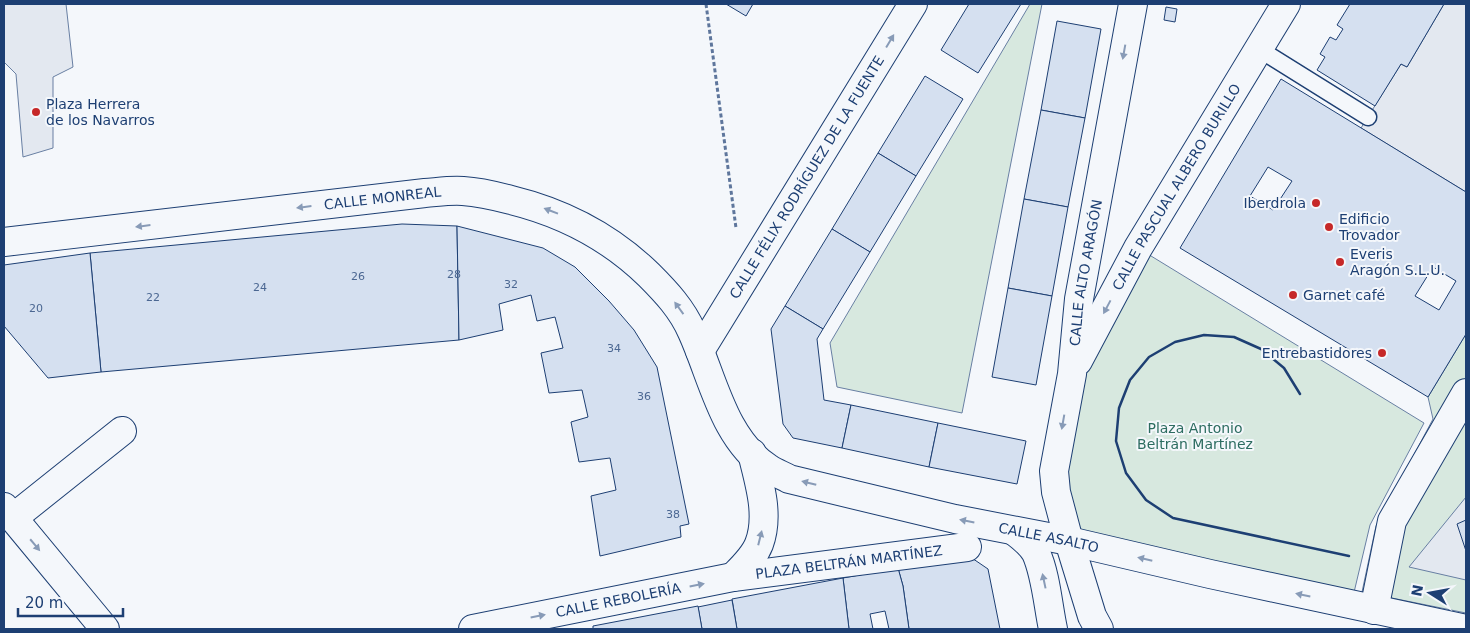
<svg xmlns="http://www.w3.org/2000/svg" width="1470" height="633" viewBox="0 0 1470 633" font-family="'DejaVu Sans',sans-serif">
<rect width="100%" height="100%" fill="#f4f7fb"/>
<!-- green -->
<g fill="#d7e8df" stroke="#687fa3">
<polygon points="1030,4 1042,4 962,413 837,387 830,343"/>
<polygon points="1138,248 1424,423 1370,525 1351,605 1069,541 1056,492 1072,374"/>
<polygon points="1466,334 1466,613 1362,592 1376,526 1433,419 1428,397"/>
</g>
<!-- parking -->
<g fill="#e3e8f0" stroke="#687fa3">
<polygon points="4,4 66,4 73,67 53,77 53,148 23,157 16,74 4,62"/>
<polygon points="1444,4 1466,4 1466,192 1361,128 1401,64 1407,67"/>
<polygon points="1466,497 1466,580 1409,567"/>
</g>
<!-- building -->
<g fill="#d5e0f0" stroke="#1d3f73" fill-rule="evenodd">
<polygon points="726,4 753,4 746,16"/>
<polygon points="969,4 1021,4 978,73 941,50"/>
<polygon points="1350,4 1444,4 1407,67 1401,64 1375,106 1317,70 1325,57 1320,54 1330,37 1336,40 1343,29 1337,25"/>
<polygon points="1166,7 1177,9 1175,22 1164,20"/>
<polygon points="1057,21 1101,29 1085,118 1041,110"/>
<polygon points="925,76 963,99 916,176 878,153"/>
<path d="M1281 79 1466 192V334L1428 397 1180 248ZM1268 167 1292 181 1273 210 1250 196ZM1433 267 1456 281 1439 310 1415 296Z"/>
<polygon points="1041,110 1085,118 1068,207 1024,199"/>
<polygon points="878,153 916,176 870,252 832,229"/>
<polygon points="1024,199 1068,207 1052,296 1008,288"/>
<polygon points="402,224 457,226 459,340 101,372 90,253"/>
<polygon points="457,226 543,248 575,267 609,301 634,330 657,367 689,524 680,526 681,537 600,556 591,496 616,490 610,458 579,462 571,422 588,417 582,390 549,393 541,353 563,348 555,317 537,321 531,295 499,304 503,330 459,340"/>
<polygon points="832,229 870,252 823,329 785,306"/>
<polygon points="90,253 101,372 48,378 4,326 4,265"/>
<polygon points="1008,288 1052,296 1036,385 992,377"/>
<polygon points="785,306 823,329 817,339 824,400 851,405 842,448 793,438 783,424 771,329"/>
<polygon points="851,405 938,423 929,467 842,448"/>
<polygon points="938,423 1026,441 1017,484 929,467"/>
<polygon points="1466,520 1466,551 1457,524"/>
<polygon points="966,554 988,569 1000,629 909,629 903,586 898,568"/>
<polygon points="898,568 903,586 909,629 889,629 885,611 870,614 873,629 849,629 843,578"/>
<polygon points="843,578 849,629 737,629 732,599"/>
<polygon points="732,600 737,629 702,629 698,607"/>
<polygon points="698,606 702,629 593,629 593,626"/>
</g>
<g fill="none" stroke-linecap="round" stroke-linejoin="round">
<!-- lane casing -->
<g stroke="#1d3f73" stroke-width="19">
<polyline id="lane" points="1259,49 1368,117"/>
</g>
<!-- street casing -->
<g stroke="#1d3f73" stroke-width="30">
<g id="street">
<path id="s1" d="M700 351 913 4"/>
<path id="s2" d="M1078 361 1138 248 1286 4"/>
<polyline points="4,507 105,629"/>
<polyline points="13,518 122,431"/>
<path d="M1014 531C1022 537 1031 544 1036 553 1046 575 1048 606 1053 629"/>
<path d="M733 577C742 568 754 557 759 544 770 515 759 482 752 453"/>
<polyline points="1374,610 1392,521 1466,393"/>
<path id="s3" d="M473 629 733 577 967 547"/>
<path id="s4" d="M1099 629 1092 616 1069 541 1056 492 1054 471 1072 374 1079 299 1133 4"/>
</g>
</g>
<!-- secondary casing -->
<g stroke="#1d3f73" stroke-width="30">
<g id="secondary">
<path id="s5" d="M4 242 425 193C438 192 451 190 463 191 479 192 496 196 511 200 564 213 610 237 649 275 666 292 682 309 692 332 713 378 723 438 768 468 775 473 782 475 789 479L955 519 1069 541 1210 574 1466 629"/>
</g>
</g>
<!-- path -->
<polyline stroke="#5e769c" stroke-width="3" stroke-dasharray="4 2.5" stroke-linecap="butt" points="706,4 736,228"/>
<!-- lane -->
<use href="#lane" stroke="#f4f7fb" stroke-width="16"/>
<!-- street -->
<use href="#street" stroke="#f4f7fb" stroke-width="28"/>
<!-- secondary -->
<use href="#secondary" stroke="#f4f7fb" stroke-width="28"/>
<!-- wall -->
<polyline stroke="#1d3f73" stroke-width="2.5" points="1300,394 1284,368 1261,349 1234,337 1204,335 1175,342 1149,357 1130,380 1119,408 1116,441 1126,473 1146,500 1173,518 1349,556"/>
</g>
<!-- one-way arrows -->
<defs><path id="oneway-solid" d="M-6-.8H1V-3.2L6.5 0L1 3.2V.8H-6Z" transform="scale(1.25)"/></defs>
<g fill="#889bb7">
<use href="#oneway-solid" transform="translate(890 41) rotate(-59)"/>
<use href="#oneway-solid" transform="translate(1124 52) rotate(100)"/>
<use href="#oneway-solid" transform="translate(304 207) rotate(173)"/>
<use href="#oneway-solid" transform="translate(551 211) rotate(-159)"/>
<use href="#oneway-solid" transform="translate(143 226) rotate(173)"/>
<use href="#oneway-solid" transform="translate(1107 307) rotate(118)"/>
<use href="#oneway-solid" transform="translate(679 308) rotate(-126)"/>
<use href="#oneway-solid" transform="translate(1063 422) rotate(100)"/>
<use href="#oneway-solid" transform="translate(809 483) rotate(-166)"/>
<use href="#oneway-solid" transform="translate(967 521) rotate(-169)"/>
<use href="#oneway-solid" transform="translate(760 538) rotate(-76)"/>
<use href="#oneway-solid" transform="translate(35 545) rotate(50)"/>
<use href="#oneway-solid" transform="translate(1145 559) rotate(-167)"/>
<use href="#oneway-solid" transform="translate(1044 581) rotate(-102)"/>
<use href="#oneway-solid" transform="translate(697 585) rotate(-11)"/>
<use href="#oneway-solid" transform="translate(1303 595) rotate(-168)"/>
<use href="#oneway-solid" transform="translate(538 616) rotate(-11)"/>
</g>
<!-- markers -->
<g fill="#c62828" stroke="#f4f7fb" stroke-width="2">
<circle cx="36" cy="112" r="5"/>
<circle cx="1316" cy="203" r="5"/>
<circle cx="1329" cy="227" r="5"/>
<circle cx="1340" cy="262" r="5"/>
<circle cx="1293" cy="295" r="5"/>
<circle cx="1382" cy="353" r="5"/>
</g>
<g text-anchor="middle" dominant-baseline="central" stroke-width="4" stroke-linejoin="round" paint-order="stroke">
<!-- number labels -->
<g font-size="11" fill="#4b6792">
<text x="454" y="274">28</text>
<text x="358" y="276">26</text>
<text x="511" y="284">32</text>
<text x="260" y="287">24</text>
<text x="153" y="297">22</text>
<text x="36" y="308">20</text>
<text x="614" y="348">34</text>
<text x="644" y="396">36</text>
<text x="673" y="514">38</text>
</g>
<!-- poi labels -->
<g font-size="14" fill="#1d3f73" stroke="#f4f7fb" text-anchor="start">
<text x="46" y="104">Plaza Herrera<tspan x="46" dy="16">de los Navarros</tspan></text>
<text x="1306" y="203" text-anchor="end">Iberdrola</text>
<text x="1339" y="219">Edificio<tspan x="1339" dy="16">Trovador</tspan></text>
<text x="1350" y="254">Everis<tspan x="1350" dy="16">Aragón S.L.U.</tspan></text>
<text x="1303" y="295">Garnet café</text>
<text x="1372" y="353" text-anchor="end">Entrebastidores</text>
</g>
<!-- street labels -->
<g font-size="14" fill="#1d3f73" stroke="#f4f7fb">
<text stroke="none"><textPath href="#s1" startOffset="204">CALLE FÉLIX RODRÍGUEZ DE LA FUENTE</textPath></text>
<text stroke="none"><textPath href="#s2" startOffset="200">CALLE PASCUAL ALBERO BURILLO</textPath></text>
<text stroke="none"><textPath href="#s5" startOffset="381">CALLE MONREAL</textPath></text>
<text stroke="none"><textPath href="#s4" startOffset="366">CALLE ALTO ARAGÓN</textPath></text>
<text stroke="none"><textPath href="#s5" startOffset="1190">CALLE ASALTO</textPath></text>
<text stroke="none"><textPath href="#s3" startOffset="382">PLAZA BELTRÁN MARTÍNEZ</textPath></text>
<text stroke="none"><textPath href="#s3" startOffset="148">CALLE REBOLERÍA</textPath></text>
</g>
<!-- park labels -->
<g font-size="14" fill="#2c6c60" stroke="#f4f7fb">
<text x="1195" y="428">Plaza Antonio<tspan x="1195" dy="16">Beltrán Martínez</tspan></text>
</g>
</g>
<!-- border -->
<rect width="1470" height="633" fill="none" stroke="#1d3f73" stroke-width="10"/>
<!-- north arrow -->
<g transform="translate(1430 593) rotate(281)" stroke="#f4f7fb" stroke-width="4" paint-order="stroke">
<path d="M0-4L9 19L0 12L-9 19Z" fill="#1d3f73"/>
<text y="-8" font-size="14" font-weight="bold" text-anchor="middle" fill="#1d3f73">N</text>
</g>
<!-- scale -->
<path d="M18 608v8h105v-8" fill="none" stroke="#1d3f73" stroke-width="2.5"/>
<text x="25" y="608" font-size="15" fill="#1d3f73" stroke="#f4f7fb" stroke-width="4" paint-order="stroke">20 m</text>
</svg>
